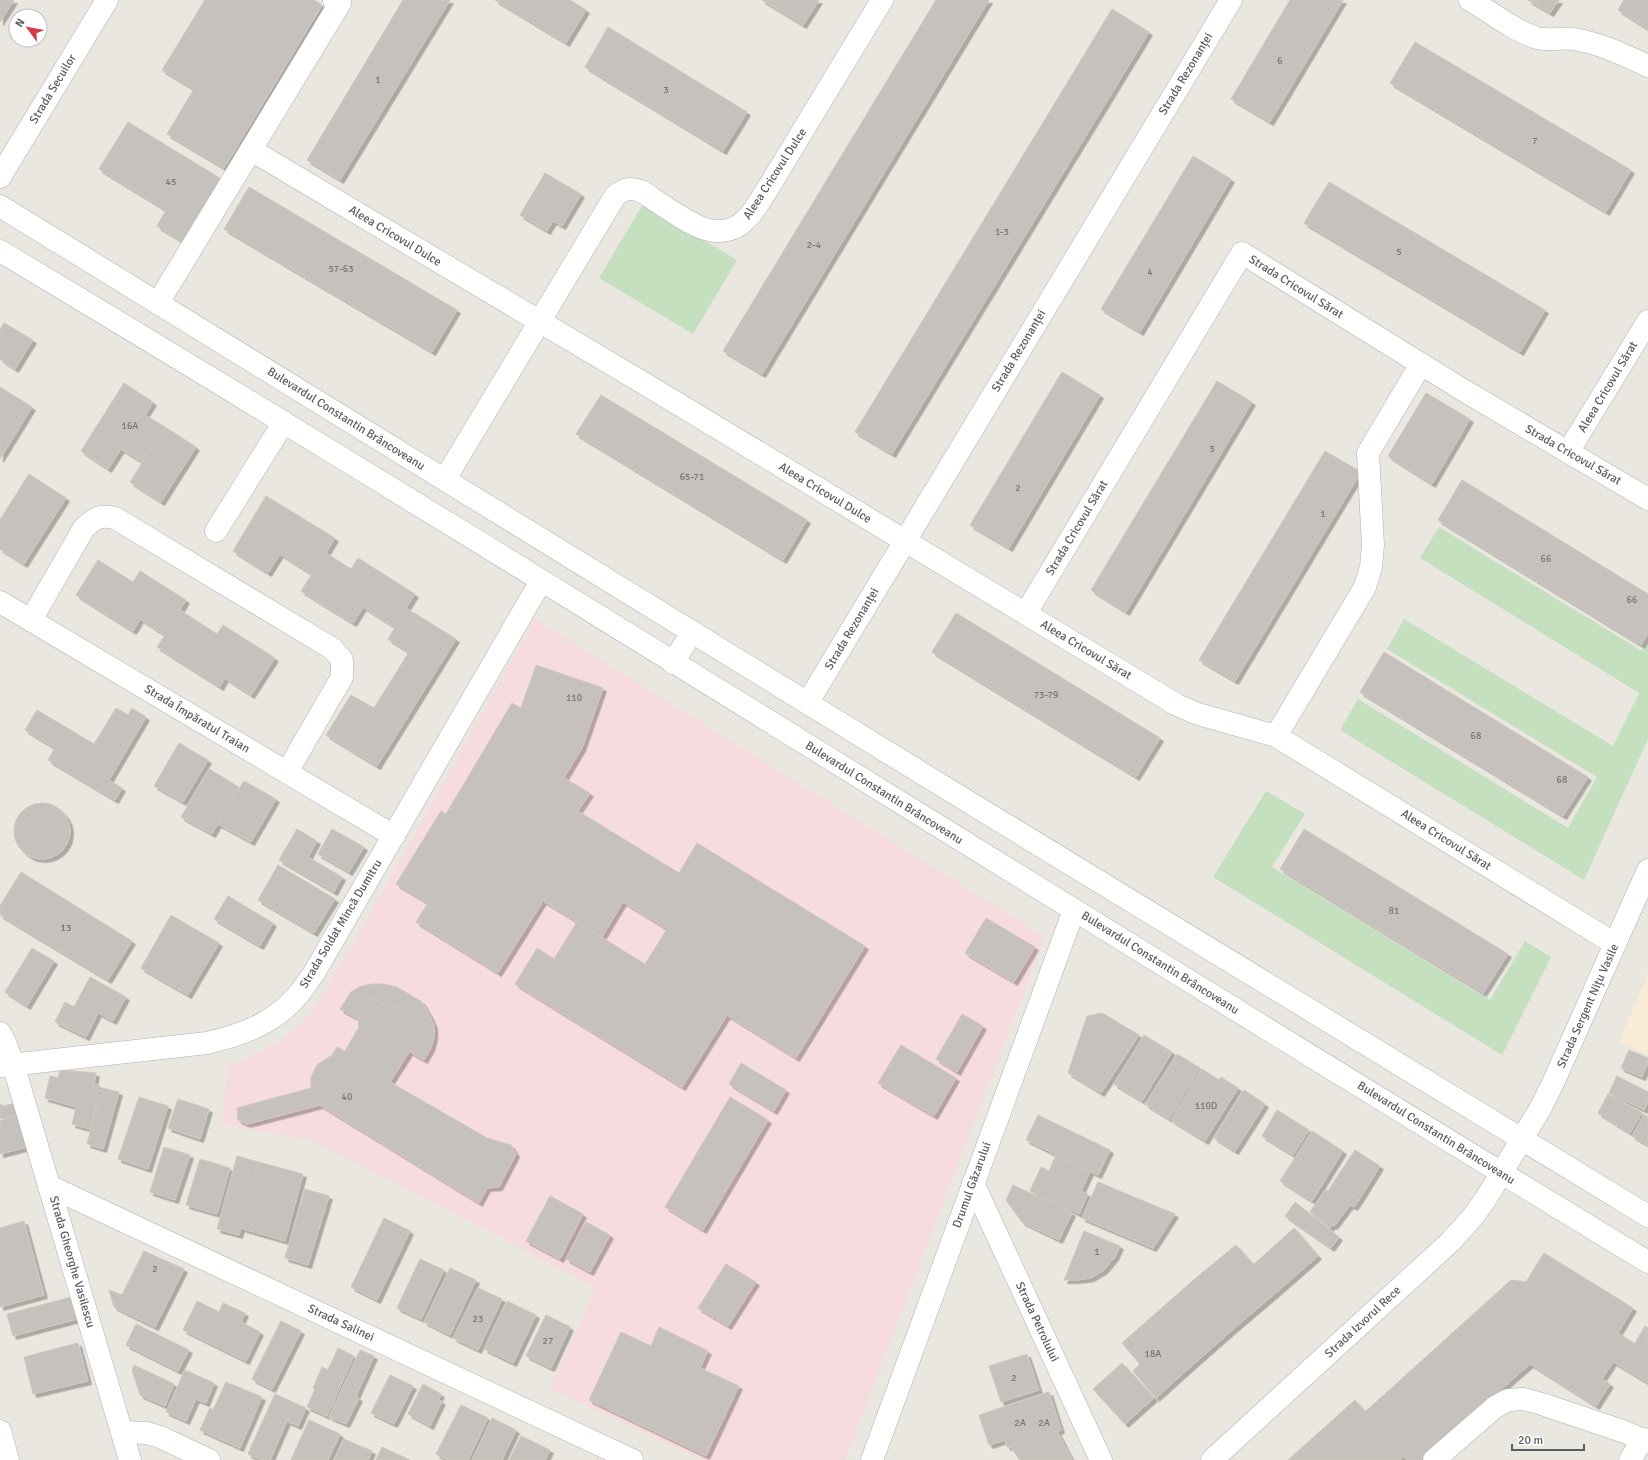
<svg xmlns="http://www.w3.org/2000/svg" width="1648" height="1460" viewBox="0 0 1648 1460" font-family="Signika,sans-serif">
<defs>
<filter id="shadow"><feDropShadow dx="3.5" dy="3.5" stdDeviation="0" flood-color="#0004"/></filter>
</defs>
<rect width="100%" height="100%" fill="#eae6e0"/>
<!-- commercial -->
<polygon fill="#f9ebd6" points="1648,973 1648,1055 1619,1042"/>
<!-- medical -->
<polygon fill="#f7dcdf" points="535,619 1045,937 845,1460 704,1460 550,1389 596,1287 312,1140 222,1124 228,1067 280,1041 303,1022 320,999 354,943"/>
<!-- green -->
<g fill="#c5e0bf">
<polygon points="643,204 737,260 693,334 599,278"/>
<polygon points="1439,527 1642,651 1648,642 1648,739 1584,880 1340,730 1358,699 1568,828 1597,777 1387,649 1404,619 1613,746 1639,693 1420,558"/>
<polygon points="1266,791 1305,814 1272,867 1490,1000 1525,941 1551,957 1502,1055 1213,877"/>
</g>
<!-- building -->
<g fill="#c6c1bd" stroke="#cec7bf" filter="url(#shadow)">
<polygon points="0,0 14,0 0,22"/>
<polygon points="205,0 314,0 322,5 224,168 167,134 194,89 162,70"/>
<polygon points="403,0 450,0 340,180 307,160"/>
<polygon points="495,0 570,0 586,10 566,43"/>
<polygon points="762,0 819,0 803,25"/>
<polygon points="936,0 989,0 762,374 723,351"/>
<polygon points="1290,0 1343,0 1270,122 1231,99"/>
<polygon points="1528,0 1559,0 1550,13"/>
<polygon points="1624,0 1648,0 1648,29 1618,10"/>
<polygon points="1112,9 1149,32 892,454 855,432"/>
<polygon points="608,27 747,112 723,151 585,67"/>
<polygon points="1415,42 1631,170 1606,212 1390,83"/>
<polygon points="128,122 223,180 185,243 157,226 166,210 99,169"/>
<polygon points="1193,156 1231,179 1140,332 1101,309"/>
<polygon points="545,173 581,194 562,226 553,221 547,231 520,215"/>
<polygon points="1329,182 1545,310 1520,352 1304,223"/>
<polygon points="249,187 457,310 432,352 224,229"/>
<polygon points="4,323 33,340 15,369 0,359 0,330"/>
<polygon points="1062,372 1100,395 1009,548 970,525"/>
<polygon points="1217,381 1252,402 1126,612 1091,590"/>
<polygon points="124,383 153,402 145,415 165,427 142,462 121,449 108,469 81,451"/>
<polygon points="0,387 32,407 0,459"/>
<polygon points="1426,393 1470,419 1432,484 1388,456"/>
<polygon points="601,395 807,520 783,560 576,434"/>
<polygon points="165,427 196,447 161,502 130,482"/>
<polygon points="1325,451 1361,472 1235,681 1199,660"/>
<polygon points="29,474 66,498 24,564 0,549 0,520"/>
<polygon points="1462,480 1648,594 1648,633 1641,645 1438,520"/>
<polygon points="266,496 335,538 326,553 351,569 358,558 415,594 406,608 456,639 377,766 326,735 351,695 374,708 409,652 388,639 395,627 363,607 353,623 301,591 312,574 280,554 268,573 233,551"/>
<polygon points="98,560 133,582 140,571 186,600 180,610 217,634 223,625 275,658 251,695 225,678 220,687 157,647 165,635 140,619 133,631 76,595"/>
<polygon points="956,613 1160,738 1136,777 932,652"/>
<polygon points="1384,652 1588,777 1563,816 1360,692"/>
<polygon points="536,665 603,688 582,748 564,778 590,793 578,811 679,873 697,843 865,946 796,1058 645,964 667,929 623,902 602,937 543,901 498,973 416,922 428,903 396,884 441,811 446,814 512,703 521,708"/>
<polygon points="116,708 128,715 132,708 146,717 109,780 122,788 115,800 48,760 55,748 25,730 37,710 94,744"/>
<polygon points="179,743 208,760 183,802 154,786"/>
<polygon points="209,769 239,787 212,834 181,817"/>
<polygon points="244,781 276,799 251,842 218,824"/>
<circle cx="42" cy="831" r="28"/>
<polygon points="297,829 317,841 308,857 342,877 334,892 279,860"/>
<polygon points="332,829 364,847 349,872 318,854"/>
<polygon points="1304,829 1508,954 1483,993 1280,869"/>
<polygon points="278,865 335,899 314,933 258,900"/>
<polygon points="21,872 132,941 108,980 0,915 0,906"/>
<polygon points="228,896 273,923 260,946 214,919"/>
<polygon points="171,915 219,943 188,995 141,968"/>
<polygon points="986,918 1035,947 1014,982 965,953"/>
<polygon points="577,922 727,1015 682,1087 515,984 537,948 554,959"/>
<polygon points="32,948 54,961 27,1006 5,992"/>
<polygon points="90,977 126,997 113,1021 98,1013 86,1037 55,1022 65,1002 74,1007"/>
<polygon points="371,984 383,984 397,987 422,1002 429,1014 434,1025 434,1037 431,1048 424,1060 410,1052 424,1029 409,1019 402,1010 395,1006 388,1006 371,998 358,1019 340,1009 351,992 359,987"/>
<polygon points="371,998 388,1006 395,1006 402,1010 409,1019 424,1029 390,1082 487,1138 511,1145 516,1154 499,1187 487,1188 479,1203 320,1105 247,1124 238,1120 237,1108 311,1088 311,1077 317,1065 332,1055 337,1047 345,1051 359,1027 358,1019"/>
<polygon points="1102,1013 1139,1035 1101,1093 1068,1073 1087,1016"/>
<polygon points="962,1014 983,1026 957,1072 936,1059"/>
<polygon points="1144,1035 1172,1052 1142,1101 1114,1084"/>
<polygon points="901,1045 956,1078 934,1116 878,1083"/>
<polygon points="1629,1050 1648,1058 1648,1063 1642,1077 1621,1068"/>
<polygon points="1177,1054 1200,1068 1169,1119 1145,1104"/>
<polygon points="741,1063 786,1090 774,1111 729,1084"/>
<polygon points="1202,1069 1219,1080 1221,1077 1238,1088 1205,1141 1171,1120"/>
<polygon points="60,1070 96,1073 94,1084 100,1085 90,1129 72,1124 76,1107 45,1098 50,1076 58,1078"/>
<polygon points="1617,1076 1648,1092 1648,1102 1644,1110 1609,1093"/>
<polygon points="102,1088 119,1092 103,1149 87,1144"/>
<polygon points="1244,1090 1265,1104 1235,1151 1214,1138"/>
<polygon points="1608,1094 1642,1113 1630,1133 1598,1113"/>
<polygon points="139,1097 168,1106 148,1169 118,1159"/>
<polygon points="730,1097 768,1120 703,1230 665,1207"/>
<polygon points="178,1099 209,1109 200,1139 168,1128"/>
<polygon points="2,1104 2,1106 13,1104 16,1115 0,1119 0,1105"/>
<polygon points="1277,1110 1309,1130 1293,1155 1262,1136"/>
<polygon points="1038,1115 1110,1150 1098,1175 1026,1140"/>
<polygon points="1644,1115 1648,1117 1648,1145 1632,1136"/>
<polygon points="19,1116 27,1147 0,1154 0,1121"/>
<polygon points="1312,1131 1343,1151 1312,1201 1280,1181"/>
<polygon points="164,1147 190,1155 175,1200 150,1192"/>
<polygon points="1355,1150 1380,1166 1359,1200 1333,1183"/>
<polygon points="1056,1155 1090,1172 1081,1191 1088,1194 1079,1214 1030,1191 1041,1167 1049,1171"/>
<polygon points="237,1156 258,1162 239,1235 217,1229"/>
<polygon points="200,1159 230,1168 217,1214 186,1205"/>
<polygon points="258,1162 303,1174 285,1241 240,1228"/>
<polygon points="1098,1182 1175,1214 1153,1248 1082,1218"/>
<polygon points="1333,1183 1359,1200 1354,1207 1350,1205 1334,1226 1332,1225 1330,1228 1310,1212 1326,1189 1328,1191"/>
<polygon points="1013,1185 1072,1213 1059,1240 1022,1222 1006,1200"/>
<polygon points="305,1189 329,1196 308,1265 285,1258"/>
<polygon points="550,1196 583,1214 560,1259 526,1241"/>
<polygon points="1295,1202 1339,1237 1331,1248 1285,1216"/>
<polygon points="384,1218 410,1231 377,1300 351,1287"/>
<polygon points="24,1221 44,1295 0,1307 0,1228"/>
<polygon points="586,1222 610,1235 590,1272 566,1259"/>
<polygon points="1294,1228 1318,1256 1277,1292 1253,1265"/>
<polygon points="1084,1231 1120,1246 1115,1257 1104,1270 1091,1278 1076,1280 1064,1280"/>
<polygon points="1236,1245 1277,1292 1238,1325 1197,1277"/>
<polygon points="144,1251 184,1269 155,1327 114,1307 109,1290 122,1295"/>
<polygon points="1544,1253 1604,1290 1588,1315 1535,1283 1526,1282"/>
<polygon points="420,1259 444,1270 421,1319 397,1308"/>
<polygon points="726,1264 756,1282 728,1326 698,1308"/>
<polygon points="450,1268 476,1280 450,1335 424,1322"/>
<polygon points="1197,1277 1238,1325 1188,1369 1147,1321"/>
<polygon points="1511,1280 1535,1283 1644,1349 1648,1343 1648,1383 1613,1362 1602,1379 1610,1384 1596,1406 1530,1364 1420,1460 1407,1460 1404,1456 1400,1460 1288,1460 1355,1400 1365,1412"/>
<polygon points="478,1288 502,1299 478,1350 453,1338"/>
<polygon points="1604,1290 1633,1308 1618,1333 1588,1315"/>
<polygon points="71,1297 77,1319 13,1336 7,1314"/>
<polygon points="197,1301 219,1312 223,1303 245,1313 241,1322 260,1332 246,1361 183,1330"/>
<polygon points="507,1301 536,1315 513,1363 484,1349"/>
<polygon points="546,1315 570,1327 551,1368 526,1356"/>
<polygon points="281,1321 301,1331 272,1389 252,1379"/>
<polygon points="1147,1321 1188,1369 1156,1398 1133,1371 1140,1364 1122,1343"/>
<polygon points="136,1324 189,1350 178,1371 126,1345"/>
<polygon points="1645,1326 1648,1328 1648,1343 1644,1349 1635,1343"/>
<polygon points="659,1327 708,1351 700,1368 739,1386 706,1456 589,1400 621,1332 651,1346"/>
<polygon points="78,1343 88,1381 33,1394 24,1357"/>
<polygon points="338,1348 354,1356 327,1416 307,1407 315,1389 313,1388 322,1367 328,1370"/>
<polygon points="360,1350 374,1356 356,1396 359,1398 346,1424 329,1417"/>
<polygon points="1027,1354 1039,1390 1001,1402 989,1366"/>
<polygon points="1122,1363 1154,1398 1125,1424 1093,1389"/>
<polygon points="134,1365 174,1384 165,1406 140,1395 132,1370"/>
<polygon points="185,1370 214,1383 206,1403 196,1399 186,1421 166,1412"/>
<polygon points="390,1375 413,1386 394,1424 371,1413"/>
<polygon points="226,1382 262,1397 240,1448 200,1430 210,1408 213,1410"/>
<polygon points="423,1384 441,1394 438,1400 442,1401 430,1426 408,1414"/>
<polygon points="1049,1392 1061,1430 1007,1447 1005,1440 989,1445 979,1415"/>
<polygon points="275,1394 306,1408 298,1426 287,1421 270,1460 262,1460 248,1454"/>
<polygon points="461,1405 488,1418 468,1460 448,1460 436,1454"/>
<polygon points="492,1418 516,1430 502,1460 472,1460"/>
<polygon points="309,1420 340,1434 328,1460 291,1460"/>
<polygon points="1057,1431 1072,1460 1020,1460 1010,1446"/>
<polygon points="521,1436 550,1450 545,1460 509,1460"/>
<polygon points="344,1439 372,1451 368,1460 334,1460"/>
<polygon points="382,1447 410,1460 376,1460"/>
</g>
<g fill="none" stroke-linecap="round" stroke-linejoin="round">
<!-- street casing -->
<g stroke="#aeb2b5" stroke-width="23">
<g id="street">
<path d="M1470 0C1491 12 1511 29 1534 37 1547 42 1560 37 1573 39 1600 43 1624 55 1648 66"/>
<polyline points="251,150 645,384 1177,705 1198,714 1276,736 1615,944"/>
<polyline points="158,303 340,3 334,0"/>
<polyline points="1568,452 1648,321"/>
<path d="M445 479 615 196C625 188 631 187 643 192 658 202 692 227 709 230 720 233 735 230 743 222 754 213 761 199 768 188L882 0"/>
<polyline points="216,531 284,422"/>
<polyline points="0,602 394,836"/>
<polyline points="1026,613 1242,253 1463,390 1648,499"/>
<path d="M31 620 84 528C96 517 100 515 115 518L333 649 342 660V677L287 772"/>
<polyline points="808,702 1231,0"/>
<polyline points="1276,736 1365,587 1371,567 1373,545 1368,453 1421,364"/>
<polyline points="0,1033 5,1042 13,1064 130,1460"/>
<path d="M0 1066 207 1043C241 1035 273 1024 296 997 303 990 308 981 314 973L541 581"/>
<polyline points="973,1183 1101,1460"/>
<polyline points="49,1186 632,1460"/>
<polyline points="0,1431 8,1460"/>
<polyline points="122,1432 147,1433 160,1437 209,1460"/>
<polyline points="1434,1460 1495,1407 1508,1400 1524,1399 1542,1404 1625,1432 1648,1442"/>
<polyline points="1630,1460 1643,1439"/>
</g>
</g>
<!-- secondary casing -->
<g stroke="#adb1b5" stroke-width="23">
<g id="secondary">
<polyline points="0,177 107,0"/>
<polyline points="0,206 931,779 1648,1216"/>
<path d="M0 251C553 582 1096 928 1648 1262"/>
<polyline points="673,663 692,632"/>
<polyline points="872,1460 1074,910"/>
<polyline points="1212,1460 1449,1243 1472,1218 1485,1200 1540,1109 1553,1083 1648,870"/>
</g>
</g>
<!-- street -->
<use href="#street" stroke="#fff" stroke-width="22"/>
<!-- secondary -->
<use href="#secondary" stroke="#fff" stroke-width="22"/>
</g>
<g text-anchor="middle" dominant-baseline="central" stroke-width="3.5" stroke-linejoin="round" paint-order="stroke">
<!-- number labels -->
<g font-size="10" fill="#747677">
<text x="1280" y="61">6</text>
<text x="378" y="80">1</text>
<text x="666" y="90">3</text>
<text x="1535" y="141">7</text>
<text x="171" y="182">45</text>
<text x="1002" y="232">1-3</text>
<text x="814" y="245">2-4</text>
<text x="1399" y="252">5</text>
<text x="341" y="269">57-63</text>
<text x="1150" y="272">4</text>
<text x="130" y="426">16A</text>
<text x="1212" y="449">3</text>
<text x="692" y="477">65-71</text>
<text x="1018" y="488">2</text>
<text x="1323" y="514">1</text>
<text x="1546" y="559">66</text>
<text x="1632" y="600">66</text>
<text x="1046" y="695">73-79</text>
<text x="574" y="698">110</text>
<text x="1476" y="736">68</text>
<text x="1562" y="780">68</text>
<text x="1394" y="911">81</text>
<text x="66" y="928">13</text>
<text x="347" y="1097">40</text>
<text x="1206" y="1106">110D</text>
<text x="1097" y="1252">1</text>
<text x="155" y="1269">2</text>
<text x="478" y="1319">23</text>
<text x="548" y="1341">27</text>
<text x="1153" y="1354">18A</text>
<text x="1014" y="1378">2</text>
<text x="1020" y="1423">2A</text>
<text x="1044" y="1423">2A</text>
</g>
<!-- street labels -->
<g font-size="12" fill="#595d60" stroke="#fff">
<text transform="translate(1186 74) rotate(-59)">Strada Rezonanței</text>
<text transform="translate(53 89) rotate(-59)">Strada Secuilor</text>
<text transform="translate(775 174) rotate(-57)">Aleea Cricovul Dulce</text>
<text transform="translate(395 236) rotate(31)">Aleea Cricovul Dulce</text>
<text transform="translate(1296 287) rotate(32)">Strada Cricovul Sărat</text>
<text transform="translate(1019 351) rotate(-59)">Strada Rezonanței</text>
<text transform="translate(1608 387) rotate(-59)">Aleea Cricovul Sărat</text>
<text transform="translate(346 419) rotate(32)">Bulevardul Constantin Brâncoveanu</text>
<text transform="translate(1573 455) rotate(30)">Strada Cricovul Sărat</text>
<text transform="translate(825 493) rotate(31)">Aleea Cricovul Dulce</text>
<text transform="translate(1077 528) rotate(-59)">Strada Cricovul Sărat</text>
<text transform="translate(852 629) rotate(-59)">Strada Rezonanței</text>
<text transform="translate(1086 650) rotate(31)">Aleea Cricovul Sărat</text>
<text transform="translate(197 719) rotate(31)">Strada Împăratul Traian</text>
<text transform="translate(884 793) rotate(32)">Bulevardul Constantin Brâncoveanu</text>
<text transform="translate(1446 840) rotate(32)">Aleea Cricovul Sărat</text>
<text transform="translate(341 924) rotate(-59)">Strada Soldat Mincă Dumitru</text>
<text transform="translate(1160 963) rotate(32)">Bulevardul Constantin Brâncoveanu</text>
<text transform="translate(1588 1006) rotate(-66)">Strada Sergent Nițu Vasile</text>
<text transform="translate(1436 1133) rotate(32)">Bulevardul Constantin Brâncoveanu</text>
<text transform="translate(972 1185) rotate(-70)">Drumul Găzarului</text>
<text transform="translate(72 1262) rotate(74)">Strada Gheorghe Vasilescu</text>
<text transform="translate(1037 1322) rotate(65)">Strada Petrolului</text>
<text transform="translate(1363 1322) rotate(-43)">Strada Izvorul Rece</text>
<text transform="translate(341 1323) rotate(25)">Strada Salinei</text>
</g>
</g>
<!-- north arrow -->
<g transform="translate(28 28) rotate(302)"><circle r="19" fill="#ffffff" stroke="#bdbebf"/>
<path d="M0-3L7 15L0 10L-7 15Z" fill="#d63a4b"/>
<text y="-6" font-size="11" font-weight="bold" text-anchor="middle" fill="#595d60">N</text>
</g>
<!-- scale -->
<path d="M1512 1444v6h72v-6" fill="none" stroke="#595d60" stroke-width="2"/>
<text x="1518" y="1444" font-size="12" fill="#595d60" stroke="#ffffff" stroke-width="3" paint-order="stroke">20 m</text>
</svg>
